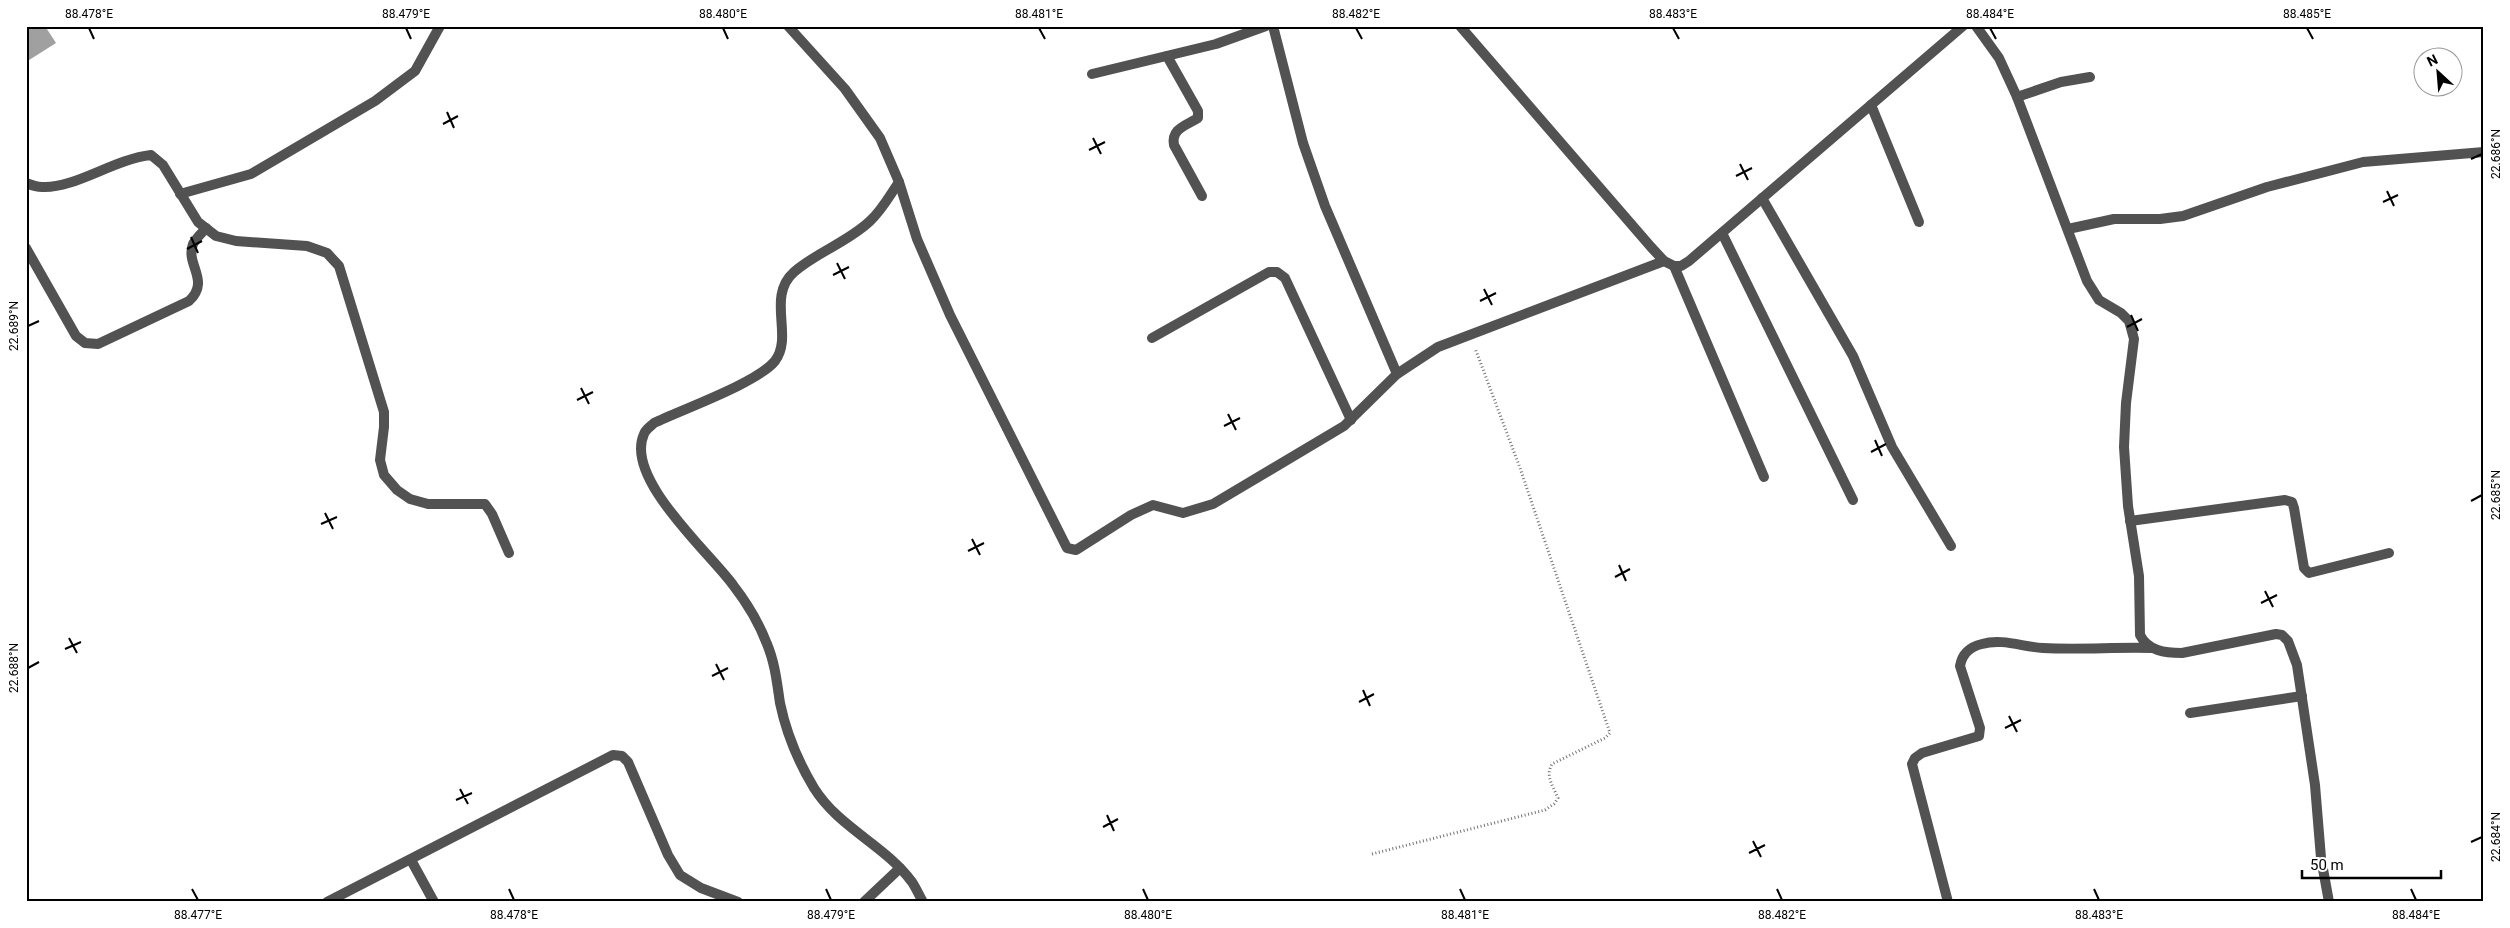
<svg xmlns="http://www.w3.org/2000/svg" width="2510" height="928" viewBox="0 0 2510 928" font-family="Roboto,sans-serif">
<rect width="100%" height="100%" fill="#fff"/>
<!-- water -->
<polygon fill="#a0a0a0" points="26,26 45,26 56,43 26,62"/>
<g fill="none" stroke-linecap="round" stroke-linejoin="round">
<!-- path -->
<path stroke="#747474" stroke-width="3" stroke-dasharray="1 2.5" stroke-linecap="butt" d="M1372 854 1545 810 1554 804 1558 798C1553 786 1545 776 1552 764L1605 738 1610 733 1520 468 1475 348"/>
<!-- street -->
<g stroke="#525252" stroke-width="10">
<polyline points="788,26 845,89 880,138 899,182 917,239 950,315 1067,548 1076,550 1131,515 1153,505 1183,513 1213,504 1344,426 1397,374 1438,347 1664,261"/>
<polyline points="1273,26 1303,143 1325,206 1397,374"/>
<polyline points="1460,26 1651,247 1664,261 1674,266 1681,266 1689,261 1963,26"/>
<path d="M1976 26 1999 58 2017 97 2087 281 2099 300 2121 313 2129 321 2134 339 2126 403 2124 447 2128 506 2139 576 2140 635C2148 651 2165 653 2182 653L2276 634 2282 635 2288 641 2297 665 2315 785 2321 858 2329 902"/>
<path d="M1167 56 1198 111V118C1185 126 1171 129 1174 145L1202 196"/>
<polyline points="1092,74 1216,44 1266,26"/>
<polyline points="2017,97 2061,82 2090,77"/>
<polyline points="1871,105 1919,222"/>
<path d="M899 182C890 195 882 210 870 221 848 242 817 252 794 272 766 297 794 336 775 361 757 383 683 409 654 423 651 426 645 430 644 434 624 478 709 552 733 585 747 603 759 623 767 644 775 663 777 683 780 703 786 732 799 763 814 788 839 828 885 845 912 882 916 888 919 895 923 902"/>
<path d="M26 183C31 185 37 187 42 187 74 189 114 159 151 155L163 165 198 222 216 236 236 241 307 246 327 253 339 266 384 412V427L380 460 384 475 397 490 410 499 428 504H485L492 514 509 553"/>
<polyline points="180,194 251,174 375,101 415,71 440,26"/>
<polyline points="1762,198 1853,356 1892,447 1951,546"/>
<polyline points="2068,229 2114,219 2160,219 2183,216 2267,187 2363,162 2484,152"/>
<polyline points="1722,233 1853,500"/>
<path d="M26 248 76 336 85 343 98 344 189 301C211 280 185 265 193 244 196 238 202 233 206 228"/>
<polyline points="1674,266 1764,477"/>
<polyline points="1152,338 1269,272 1277,272 1285,278 1351,420"/>
<polyline points="2130,521 2285,500 2292,502 2294,508 2304,568 2309,573 2389,553"/>
<polyline points="2190,713 2302,696"/>
<polyline points="411,860 434,902"/>
<polyline points="327,902 613,755 622,756 628,762 668,855 680,875 701,888 738,902"/>
<polyline points="864,902 900,868"/>
<path d="M1948 902 1912 764 1915 758 1922 753 1979 736 1980 728 1960 666C1962 654 1969 647 1982 644 2002 638 2023 647 2043 648 2079 650 2115 647 2151 648"/>
</g>
</g>
<!-- ticks -->
<path fill="none" stroke="#000" stroke-width="2" d="M89 28 94 39M406 28 411 39M723 28 728 39M1039 28 1045 39M1356 28 1362 39M1673 28 1679 39M1990 28 1996 39M2307 28 2313 39M447 112 454 128M443 124 458 116M1093 138 1101 154M1089 150 1105 142M2471 159 2482 154M1740 164 1748 180M1736 176 1752 168M2387 191 2394 206M2383 202 2398 195M191 237 198 253M187 249 202 241M837 263 845 279M833 275 849 267M1484 289 1492 305M1480 301 1496 293M2131 315 2138 331M28 326 39 321M2127 327 2142 319M581 388 589 404M577 400 593 392M1228 414 1236 430M1224 426 1240 418M1875 440 1882 456M1871 452 1886 444M2471 501 2482 495M325 513 333 529M321 524 337 517M972 539 980 555M968 551 984 543M1619 565 1626 581M1615 577 1630 569M2265 591 2273 607M2261 603 2277 595M69 638 77 653M65 649 81 642M716 664 724 680M28 668 39 662M712 676 728 668M1363 690 1370 706M1359 702 1374 694M2009 716 2017 732M2005 728 2021 720M460 789 468 804M456 800 472 793M1107 815 1114 831M1103 827 1118 819M1753 841 1761 857M2471 842 2482 837M1749 853 1765 845M192 889 198 900M509 889 514 900M826 889 831 900M1143 889 1148 900M1460 889 1465 900M1777 889 1782 900M2094 889 2099 900M2411 889 2416 900"/>
<!-- border -->
<rect width="2510" height="928" fill="none" stroke="#ffffff" stroke-width="55"/>
<!-- north arrow -->
<g transform="translate(2438 72) rotate(334)"><circle r="24" fill="#ffffff" stroke="#999999"/>
<path d="M0-4L9 19L0 12L-9 19Z" fill="#000000"/>
<text y="-8" font-size="14" font-weight="bold" text-anchor="middle" fill="#000000">N</text>
</g>
<!-- scale -->
<path d="M2302 870v8h139v-8" fill="none" stroke="#000000" stroke-width="2.5"/>
<text x="2310" y="870" font-size="15" fill="#000000" stroke="#ffffff" stroke-width="4" paint-order="stroke">50 m</text>
<rect x="28" y="28" width="2454" height="872" fill="none" stroke="#000" stroke-width="2"/>
<g font-size="12" text-anchor="middle" fill="#000">
<text x="89" y="18">88.478°E</text>
<text x="406" y="18">88.479°E</text>
<text x="723" y="18">88.480°E</text>
<text x="1039" y="18">88.481°E</text>
<text x="1356" y="18">88.482°E</text>
<text x="1673" y="18">88.483°E</text>
<text x="1990" y="18">88.484°E</text>
<text x="2307" y="18">88.485°E</text>
<text transform="translate(2496 154) rotate(-90)" y="4">22.686°N</text>
<text transform="translate(14 326) rotate(-90)" y="4">22.689°N</text>
<text transform="translate(2496 495) rotate(-90)" y="4">22.685°N</text>
<text transform="translate(14 668) rotate(-90)" y="4">22.688°N</text>
<text transform="translate(2496 837) rotate(-90)" y="4">22.684°N</text>
<text x="198" y="919">88.477°E</text>
<text x="514" y="919">88.478°E</text>
<text x="831" y="919">88.479°E</text>
<text x="1148" y="919">88.480°E</text>
<text x="1465" y="919">88.481°E</text>
<text x="1782" y="919">88.482°E</text>
<text x="2099" y="919">88.483°E</text>
<text x="2416" y="919">88.484°E</text>
</g>
</svg>
